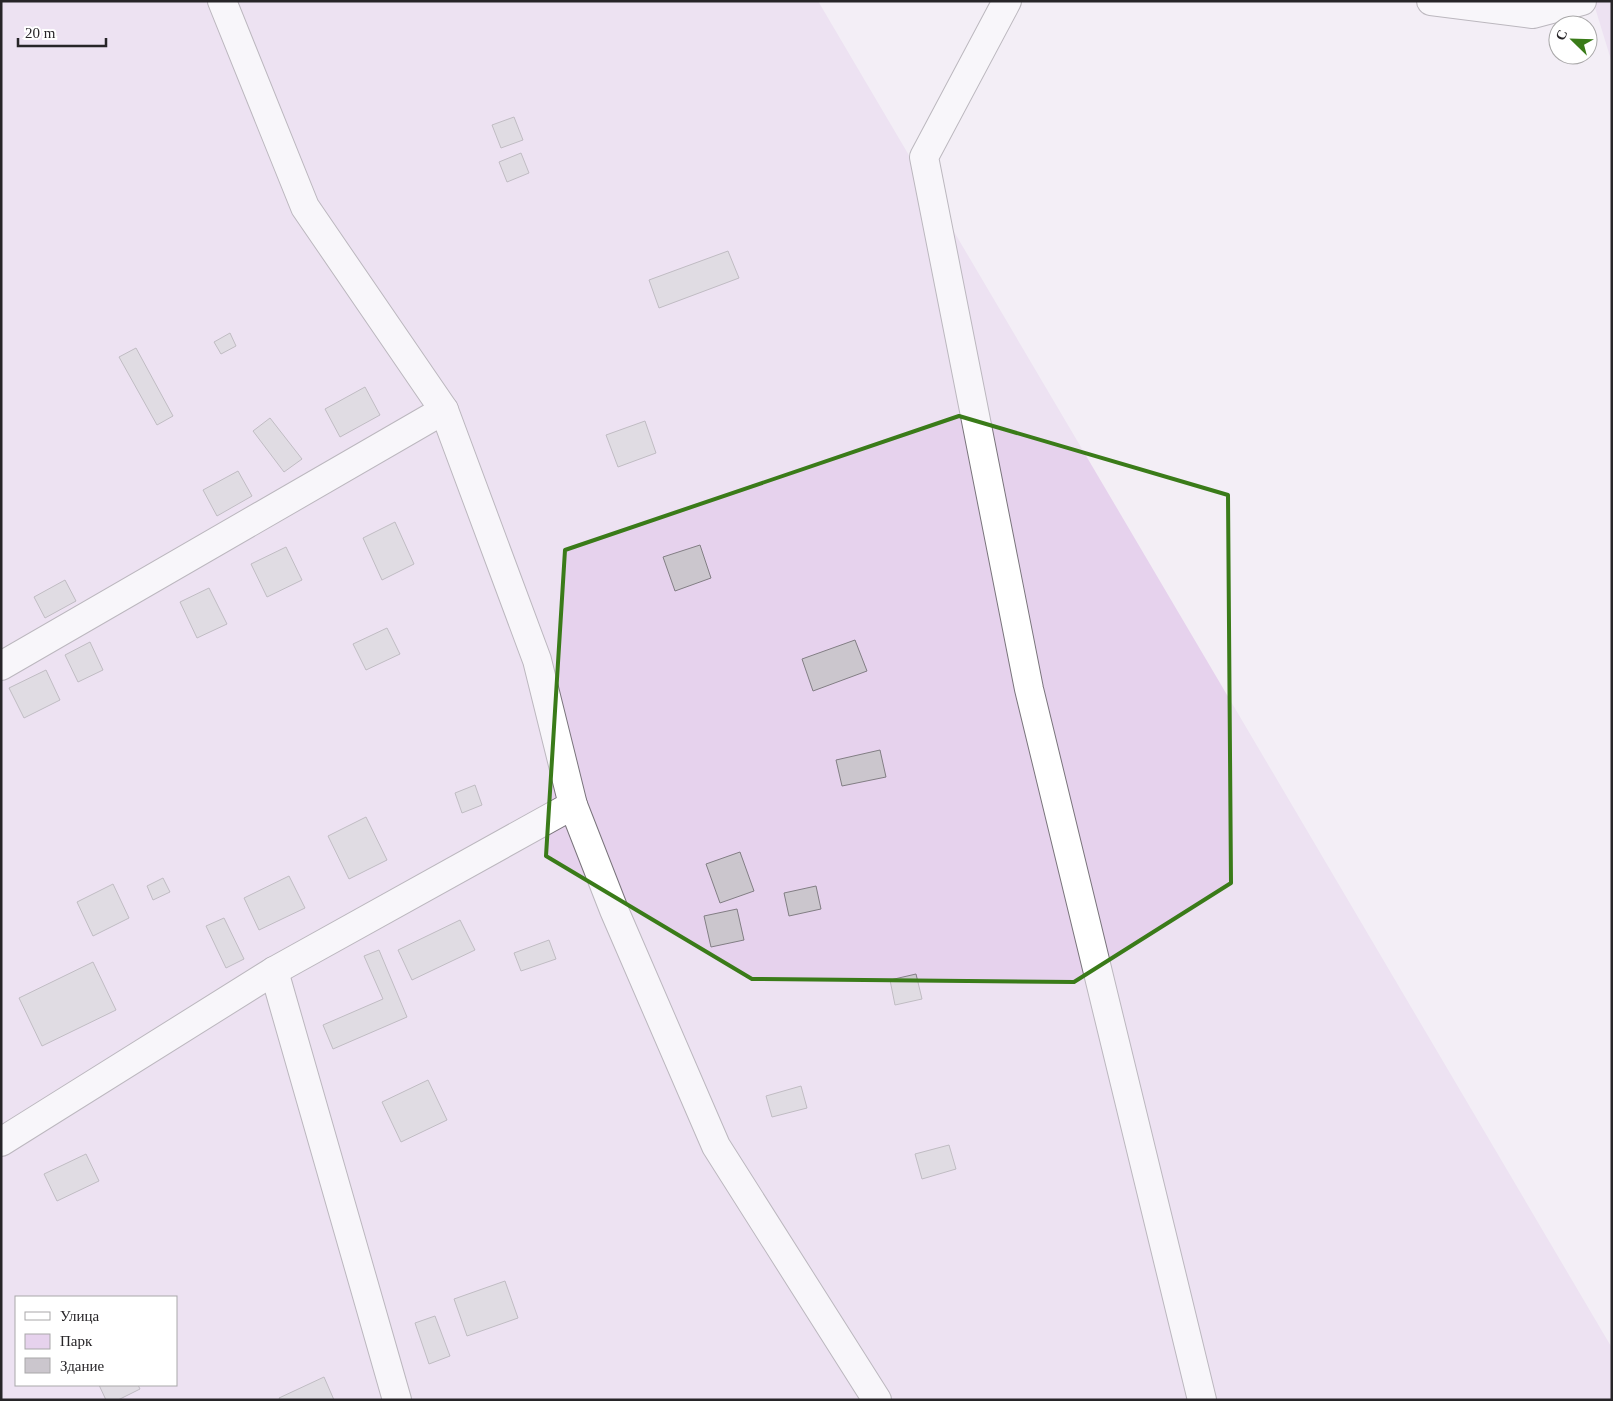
<svg xmlns="http://www.w3.org/2000/svg" width="1613" height="1401" viewBox="0 0 1613 1401" font-family="Georgia,serif">
<rect width="100%" height="100%" fill="#f3eef5"/>
<!-- green -->
<g fill="#e6d2ed" fill-rule="evenodd">
<path d="M1 1H818L1612 1348V1400H1ZM16 1297H176V1385H16Z"/>
<polygon points="1593,1 1612,1 1612,63"/>
</g>
<!-- building -->
<g fill="#cbc6cd" stroke="#827e84">
<polygon points="514,117 523,140 501,148 492,125"/>
<polygon points="521,153 529,173 507,182 499,162"/>
<polygon points="728,251 739,278 659,308 649,280"/>
<polygon points="230,333 236,346 221,354 214,342"/>
<polygon points="136,348 173,416 157,425 119,357"/>
<polygon points="365,387 380,415 340,437 325,409"/>
<polygon points="270,418 302,459 284,472 253,431"/>
<polygon points="645,421 656,453 618,467 606,435"/>
<polygon points="238,471 252,496 217,516 203,490"/>
<polygon points="395,522 414,564 382,580 363,538"/>
<polygon points="700,545 711,578 675,591 663,557"/>
<polygon points="286,547 302,580 267,597 251,564"/>
<polygon points="65,580 76,601 45,618 34,597"/>
<polygon points="209,588 227,624 197,638 180,602"/>
<polygon points="387,628 400,654 366,670 353,644"/>
<polygon points="855,640 867,671 813,691 802,659"/>
<polygon points="90,642 103,670 78,682 65,655"/>
<polygon points="46,670 60,700 24,718 9,688"/>
<polygon points="880,750 886,777 842,786 836,760"/>
<polygon points="475,785 482,805 462,813 455,793"/>
<polygon points="366,817 387,860 349,879 328,836"/>
<polygon points="740,852 754,891 720,903 706,864"/>
<polygon points="289,876 305,908 259,930 244,898"/>
<polygon points="163,878 170,892 153,900 147,886"/>
<polygon points="113,884 129,918 93,936 77,902"/>
<polygon points="816,886 821,909 789,916 784,893"/>
<polygon points="737,909 744,940 711,947 704,916"/>
<polygon points="224,918 244,959 226,968 206,926"/>
<polygon points="460,920 475,950 412,980 398,950"/>
<polygon points="549,940 556,959 521,971 514,953"/>
<polygon points="379,950 407,1017 333,1049 323,1025 383,999 364,956"/>
<polygon points="93,962 116,1010 42,1046 19,998"/>
<polygon points="916,974 922,999 895,1005 890,980"/>
<polygon points="428,1080 447,1120 401,1142 382,1102"/>
<polygon points="801,1086 807,1108 772,1117 766,1096"/>
<polygon points="949,1145 956,1169 922,1179 915,1154"/>
<polygon points="86,1154 99,1181 57,1201 44,1174"/>
<polygon points="505,1281 518,1318 467,1336 454,1299"/>
<polygon points="435,1316 450,1356 429,1364 415,1323"/>
<polygon points="324,1377 334,1400 280,1400 279,1398"/>
<polygon points="99,1385 138,1385 140,1389 118,1400 106,1400"/>
</g>
<g fill="none" stroke-linecap="round" stroke-linejoin="round">
<!-- minor casing -->
<g stroke="#79747b" stroke-width="30">
<g id="minor">
<polyline points="1007,1 924,157 1029,689 1202,1400"/>
<polyline points="1431,1 1533,14 1582,1"/>
<polyline points="444,410 537,660 573,805 614,910 716,1146 877,1400"/>
<polyline points="1,666 444,410 305,207 222,1"/>
<polyline points="274,971 397,1400"/>
<polyline points="1,1142 274,971 573,805"/>
</g>
</g>
<!-- minor -->
<use href="#minor" stroke="#fff" stroke-width="28"/>
</g>
<!-- marked area -->
<path d="M0 0H1613V1401H0ZM959 416 1228 495 1231 883 1074 982 752 979 546 856 565 550Z" fill="#f3eef5" fill-opacity=".55" fill-rule="evenodd"/>
<path fill="none" stroke="#3a7b19" stroke-width="4" stroke-linejoin="round" d="M959 416 1228 495 1231 883 1074 982 752 979 546 856 565 550Z"/>
<!-- border -->
<rect width="1613" height="1401" fill="none" stroke="#272528" stroke-width="5"/>
<!-- legend -->
<rect x="15" y="1296" width="162" height="90" fill="#ffffff" stroke="#a9a8a9"/>
<rect x="25" y="1312" width="25" height="8" fill="#ffffff" stroke="#a9a8a9"/>
<text x="60" y="1321" font-size="15" fill="#272528">Улица</text>
<rect x="25" y="1334" width="25" height="15" fill="#e6d2ed" stroke="#a9a8a9"/>
<text x="60" y="1346" font-size="15" fill="#272528">Парк</text>
<rect x="25" y="1358" width="25" height="15" fill="#cbc6cd" stroke="#a9a8a9"/>
<text x="60" y="1371" font-size="15" fill="#272528">Здание</text>
<!-- north arrow -->
<g transform="translate(1573 40) rotate(293)"><circle r="24" fill="#ffffff" stroke="#a9a8a9"/>
<path d="M0-4L9 19L0 12L-9 19Z" fill="#3a7b19"/>
<text y="-8" font-size="14" font-weight="bold" text-anchor="middle" fill="#272528">С</text>
</g>
<!-- scale -->
<path d="M18 38v8h88v-8" fill="none" stroke="#272528" stroke-width="2.5"/>
<text x="25" y="38" font-size="15" fill="#272528" stroke="#ffffff" stroke-width="4" paint-order="stroke">20 m</text>
</svg>
